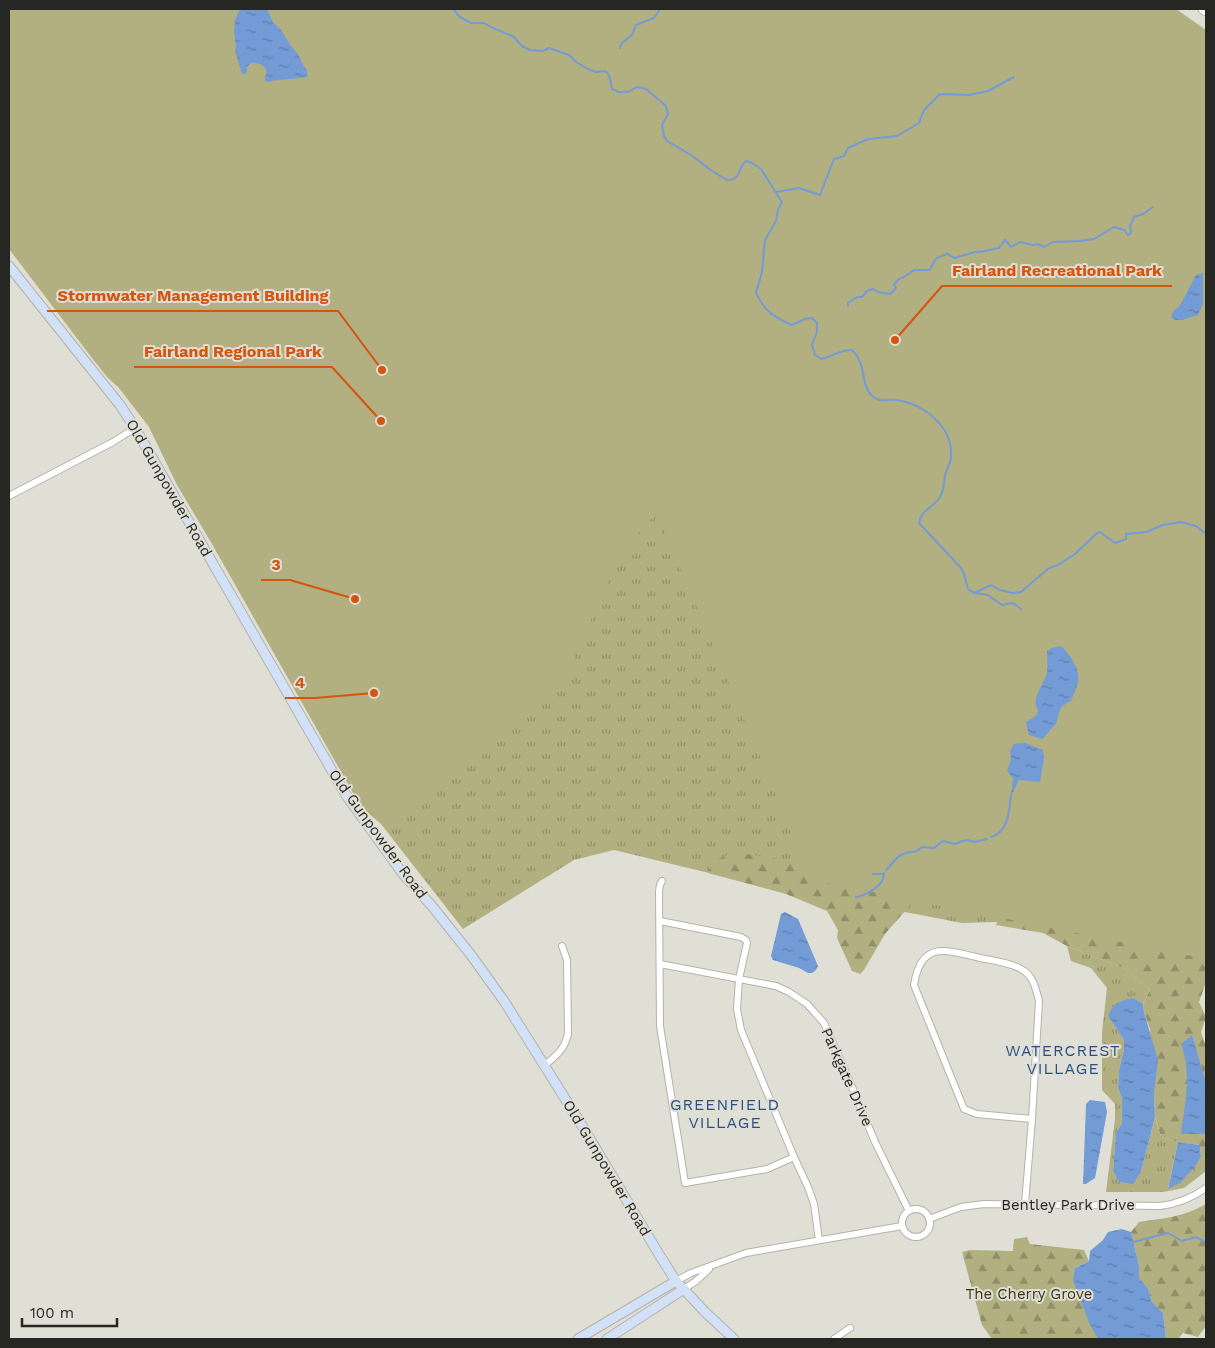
<svg xmlns="http://www.w3.org/2000/svg" width="1215" height="1348" viewBox="0 0 1215 1348" font-family="'Work Sans',sans-serif">
<defs>
<pattern id="grass-tufts" width="24" height="20" patternUnits="userSpaceOnUse" patternTransform="scale(1.25)"><rect width="24" height="20" fill="#b2af81"/><path d="M3 7l-1-3M5 7V3M7 7l1-3M15 17l-1-3M17 17v-4M19 17l1-3" fill="none" stroke="#918e69"/></pattern>
<pattern id="forest-firs" width="22" height="20" patternUnits="userSpaceOnUse" patternTransform="scale(1.25)"><rect width="22" height="20" fill="#b2af81"/><path d="M5 1l3.5 6h-7zM16 11l3.5 6h-7z" fill="#918e69"/></pattern>
<pattern id="water-ripples" width="26" height="14" patternUnits="userSpaceOnUse" patternTransform="scale(1.25)"><rect width="26" height="14" fill="#739bd6"/><path d="M2 4q2-2 4 0t4 0M15 11q2-2 4 0t4 0" fill="none" stroke="#5e7ead"/></pattern>
</defs>
<rect width="100%" height="100%" fill="#e0dfd6"/>
<!-- grass -->
<g fill="url(#grass-tufts)">
<polygon points="683,467 1058,920 962,923 738,880 614,850 574,860 463,929 381,824 384,808"/>
<path d="M1067 946 1126 969 1150 990 1143 1004 1134 998 1108 1016 1124 1040V1049L1119 1070 1118 1088 1122 1098V1123L1116 1133 1113 1171 1119 1182 1133 1183 1141 1172 1155 1117 1161 1137 1178 1142 1168 1188C1185 1181 1191 1172 1201 1157L1206 1161V1171L1184 1188 1163 1192H1106L1115 1119V1104L1102 1090V1032L1107 988 1091 968 1071 961Z"/>
</g>
<!-- forest -->
<g fill="url(#forest-firs)">
<polygon points="735,852 796,862 829,859 890,885 912,903 885,934 864,970 860,974 852,971 837,938 838,930 827,911 786,894 708,873 713,861"/>
<polygon points="1000,915 1206,931 1206,985 1205,985 1199,1002 1206,1017 1201,1032 1206,1047 1206,1161 1201,1157 1200,1145 1178,1142 1161,1137 1155,1116 1154,1092 1150,1029 1144,1012 1143,1004 1150,990 1126,969 1067,946 1043,933 996,925"/>
<path d="M1206 1204V1326L1198 1337 1183 1333 1178 1339H1166L1163 1313 1152 1302 1148 1288 1139 1278V1266L1131 1232 1139 1222C1162 1219 1186 1216 1206 1204Z"/>
<path d="M1027 1237 1030 1244 1084 1250 1089 1261 1075 1268C1081 1293 1086 1317 1098 1339H992L982 1325 962 1252 969 1250 1013 1251 1014 1239Z"/>
</g>
<!-- green -->
<polygon fill="#b2af81" points="9,9 1176,9 1206,30 1206,959 812,880 657,513 634,538 605,588 563,683 497,738 381,824 361,807 212,544 177,485 149,427 119,388 107,377 92,358 9,249"/>
<!-- water -->
<g fill="url(#water-ripples)">
<path d="M240 9H267L273 22 281 30 291 46 298 54 304 67 306 68 308 77 281 80H277L268 82 265 81V75L267 74C266 65 260 63 251 63L247 67V72L245 74H242L235 51 236 47 234 31 235 20Z"/>
<polygon points="1203,273 1203,304 1198,315 1182,320 1175,320 1171,317 1173,312 1181,304 1196,275"/>
<path d="M1061 646C1069 653 1081 670 1078 682 1077 688 1073 695 1071 701 1058 707 1060 711 1056 724 1050 728 1048 735 1042 739L1029 735 1026 722 1037 715 1038 710C1030 698 1045 684 1047 672 1048 665 1047 658 1047 651L1052 648Z"/>
<polygon points="1025,743 1043,750 1044,759 1040,782 1019,780 1011,796 1013,778 1007,771 1011,759 1010,751 1014,744"/>
<polygon points="785,912 798,919 818,966 816,970 812,973 808,973 799,968 773,960 771,956 781,914"/>
<path d="M1134 998 1143 1004 1144 1012 1158 1060 1154 1092 1155 1117 1141 1172 1133 1184 1119 1182 1113 1171 1116 1133 1122 1123V1098L1118 1088 1119 1070 1124 1049V1040L1108 1016C1114 1002 1120 1001 1134 998Z"/>
<path d="M1192 1035 1206 1083V1134H1181C1185 1104 1192 1073 1181 1044Z"/>
<polygon points="1090,1100 1105,1102 1107,1112 1095,1178 1086,1184 1083,1184 1086,1104"/>
<polygon points="1178,1142 1200,1145 1201,1157 1194,1168 1180,1183 1168,1189"/>
<polygon points="1122,1229 1131,1232 1139,1266 1139,1278 1148,1288 1152,1302 1163,1313 1166,1339 1098,1339 1090,1325 1073,1280 1075,1268 1089,1261 1090,1251 1103,1240 1108,1232"/>
</g>
<g fill="none" stroke-linecap="round" stroke-linejoin="round">
<!-- stream -->
<g stroke="#739bd6" stroke-width="2">
<path d="M453 9 460 17 471 23H484L493 28 514 37 522 46 530 50 543 51 549 48 569 55 576 62 588 69 596 72 605 71 608 74 610 79 612 89 619 92H628L637 87 646 89 666 106 668 114 662 125 664 136 667 141 691 155 712 171 727 180C742 180 737 168 746 161L752 163 761 169 782 202 778 210 776 221 765 240 762 272 756 293C765 312 774 317 792 325L805 319 812 318 817 323V332L812 345 815 355 822 359C832 356 843 349 852 350 855 353 858 356 859 360 865 371 862 386 872 396 879 403 889 399 897 400 924 404 953 427 951 456 951 463 947 469 945 475 944 482 944 491 940 497 933 508 921 510 919 523L961 568 964 574 968 589 974 593 991 585 1000 590 1013 593 1021 592 1049 568 1058 565 1075 554 1097 533 1100 532 1115 543 1126 539V534L1146 532 1163 525 1181 522 1196 526 1206 534"/>
<polyline points="620,48 622,43 632,35 636,25 654,18 660,9"/>
<polyline points="776,192 799,188 820,195 834,159 844,156 848,148 868,139 897,136 919,123 924,110 940,94 969,95 988,91 1014,77"/>
<path d="M848 306V303L857 297H862L867 291 873 289 878 292 890 294 896 288 894 284 899 279 904 277 914 270H929C933 267 933 261 937 258 940 256 945 255 948 254L954 258 975 252H979L999 248 1005 240 1011 247 1020 242 1033 245 1038 244 1044 247 1053 242 1079 241 1094 239 1114 227 1124 230 1128 235 1131 233 1130 226 1134 217 1143 214 1153 207"/>
<polyline points="975,593 988,595 1002,605 1013,603 1021,609"/>
<path d="M991 837C1009 832 1009 810 1011 795"/>
<path d="M886 870C892 864 897 855 906 853 915 850 912 855 922 847L934 848 943 841 955 844 962 841 967 840 975 842 987 839"/>
<polyline points="873,874 883,874"/>
<path d="M856 897C864 896 877 889 882 881 883 880 884 875 884 873"/>
<polyline points="1133,1242 1168,1233 1182,1241 1196,1237 1206,1243"/>
</g>
<!-- minor casing -->
<g stroke="#b3b3a9" stroke-width="8">
<g id="minor">
<polyline points="9,496 113,442 135,428"/>
<polyline points="662,881 660,885 659,891 660,1026 685,1183 767,1169 794,1157"/>
<polyline points="660,921 741,937 746,940 747,943 739,979 737,1009 741,1030 794,1157 808,1187 814,1204 819,1240"/>
<polyline points="660,964 776,986 789,992 807,1004 824,1023 847,1075 875,1142 909,1211"/>
<path d="M545 1065C557 1055 564 1050 568 1034L567 960 562 946"/>
<path d="M1025 1204 1032 1119 1039 1001C1036 989 1033 975 1021 969 1011 963 992 960 980 958 946 950 921 940 914 985L964 1109 977 1114 1032 1119"/>
<circle cx="916" cy="1223" r="14"/>
<path d="M929 1219 961 1207 984 1204 1160 1206C1177 1204 1192 1198 1206 1188"/>
<polyline points="676,1281 691,1273 746,1253 902,1226"/>
<polyline points="684,1289 696,1281 709,1269"/>
<polyline points="834,1339 850,1328"/>
</g>
</g>
<!-- tertiary casing -->
<g stroke="#b3b3a9" stroke-width="11">
<polyline id="tertiary" points="1203,9 1206,11"/>
</g>
<!-- secondary casing -->
<g stroke="#b3b3a9" stroke-width="11">
<g id="secondary">
<polyline points="9,266 120,405 135,428 346,795 403,874 431,905 471,955 504,1001 581,1124 660,1256 676,1281 705,1312 734,1339"/>
<polyline points="578,1339 676,1281"/>
<polyline points="607,1339 684,1289"/>
</g>
</g>
<!-- minor -->
<use href="#minor" stroke="#fff" stroke-width="6"/>
<!-- tertiary -->
<use href="#tertiary" stroke="#fff" stroke-width="9"/>
<!-- secondary -->
<use href="#secondary" stroke="#d2e1f8" stroke-width="9"/>
</g>
<g text-anchor="middle" dominant-baseline="central" stroke-width="4" stroke-linejoin="round" paint-order="stroke">
<!-- street labels -->
<g font-size="15" fill="#262622" stroke="#e0dfd6">
<text transform="translate(169 488) rotate(60)">Old Gunpowder Road</text>
<text transform="translate(378 834) rotate(54)">Old Gunpowder Road</text>
<text transform="translate(847 1077) rotate(66)">Parkgate Drive</text>
<text transform="translate(607 1168) rotate(59)">Old Gunpowder Road</text>
<text x="1068" y="1205">Bentley Park Drive</text>
</g>
<!-- park labels -->
<g font-size="15" fill="#383614" stroke="#e0dfd6">
<text x="1029" y="1294">The Cherry Grove</text>
</g>
<!-- neighbourhood labels -->
<g font-size="16" letter-spacing="1" fill="#2a4f85" stroke="#e0dfd6">
<text x="1063" y="1050">WATERCREST<tspan x="1063" dy="18">VILLAGE</tspan></text>
<text x="725" y="1104">GREENFIELD<tspan x="725" dy="18">VILLAGE</tspan></text>
</g>
</g>
<!-- callouts -->
<path fill="none" stroke="#d5540e" stroke-width="2" d="M895 340L942 286H1172M382 370L338 311H47M381 421L332 367H134M355 599L290 580H261M374 693L315 698H285"/>
<g fill="#d5540e" stroke="#e0dfd6" stroke-width="2">
<circle cx="895" cy="340" r="5"/>
<circle cx="382" cy="370" r="5"/>
<circle cx="381" cy="421" r="5"/>
<circle cx="355" cy="599" r="5"/>
<circle cx="374" cy="693" r="5"/>
</g>
<g font-size="16" text-anchor="middle" font-weight="bold" fill="#d5540e" stroke="#e0dfd6" stroke-width="4" stroke-linejoin="round" paint-order="stroke">
<text x="1057" y="276">Fairland Recreational Park</text>
<text x="193" y="301">Stormwater Management Building</text>
<text x="233" y="357">Fairland Regional Park</text>
<text x="276" y="570">3</text>
<text x="300" y="688">4</text>
</g>
<!-- border -->
<rect width="1215" height="1348" fill="none" stroke="#262622" stroke-width="20"/>
<!-- scale -->
<path d="M22 1318v8h95v-8" fill="none" stroke="#262622" stroke-width="2.5"/>
<text x="30" y="1318" font-size="15" fill="#262622" stroke="#e0dfd6" stroke-width="4" paint-order="stroke">100 m</text>
</svg>
